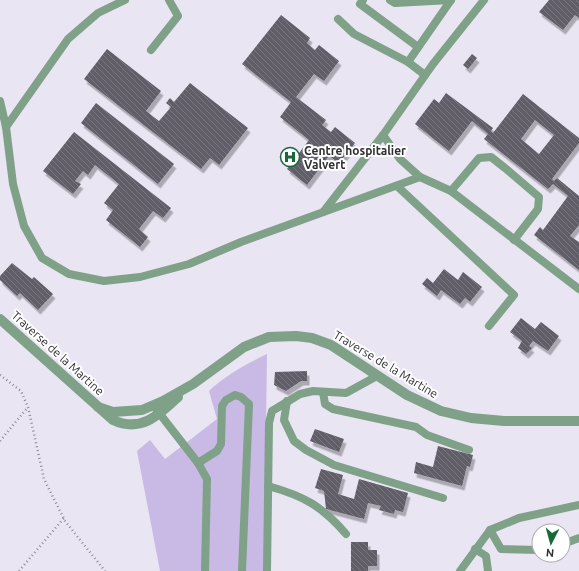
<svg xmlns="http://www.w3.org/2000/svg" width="579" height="571" viewBox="0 0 579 571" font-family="Ubuntu,sans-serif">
<defs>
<pattern id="building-back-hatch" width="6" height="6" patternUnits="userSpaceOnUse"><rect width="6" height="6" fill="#615e69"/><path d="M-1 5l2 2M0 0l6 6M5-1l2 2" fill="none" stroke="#79767f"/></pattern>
<filter id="shadow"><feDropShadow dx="2.5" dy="4.5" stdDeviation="0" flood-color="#0004"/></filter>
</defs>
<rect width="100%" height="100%" fill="#e9e5f2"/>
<!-- garden -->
<path fill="#c8bae4" d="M267 354 264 571H160L137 451 150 440 165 459 217 419 209 391C224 376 248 363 267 354Z"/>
<!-- building -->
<g fill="url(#building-back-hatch)" fill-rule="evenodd" filter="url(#shadow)">
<polygon points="549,0 579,0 579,18 575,15 563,30 539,12"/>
<polygon points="281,15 310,38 307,43 315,50 319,45 339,61 324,81 314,74 296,97 326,120 322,125 331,132 335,127 355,143 339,163 329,156 307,185 287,169 309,140 280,117 291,102 242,64"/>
<polygon points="107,49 161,91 146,111 159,121 171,107 166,103 170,98 174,102 190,83 248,128 219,165 210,158 201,169 84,79"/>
<polygon points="472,54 477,58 468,69 463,65"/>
<path d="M446 93 493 128 491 131 493 133 523 94 579 138V143L552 179 554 181 557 178 579 196V225L570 236 579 242V270L534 235 540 227 543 230 568 196 553 184 548 189 484 139 488 134 472 121 449 151 415 124 434 99 439 103ZM535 120 554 135 539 154 521 139Z"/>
<polygon points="96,103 174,164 158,184 81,123"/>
<polygon points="74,132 171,208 163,218 153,211 139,229 148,237 140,247 106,220 113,210 104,203 119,184 95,165 88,175 83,171 75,181 81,184 73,194 43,171"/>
<polygon points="12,263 32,279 34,277 53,294 38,310 20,293 17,296 0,280 0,276"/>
<polygon points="444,269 458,280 463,272 482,287 470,302 465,298 460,304 441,290 437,296 422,284 427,278 433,283"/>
<polygon points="521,318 535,329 541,322 559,336 548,351 533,341 529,346 532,348 526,354 518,348 522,341 510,332"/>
<polygon points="307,371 307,381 301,381 286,391 274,385 275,372"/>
<polygon points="315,429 344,439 339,452 310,441"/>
<polygon points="438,446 473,455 470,467 467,466 462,486 414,473 416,462 433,467"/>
<polygon points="321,469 343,475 338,494 354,499 359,479 408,493 403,512 395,510 394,514 379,510 381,506 368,503 364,519 326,509 324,491 315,488"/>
<polygon points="351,542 368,542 368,550 377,550 377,566 368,566 368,571 351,571"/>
</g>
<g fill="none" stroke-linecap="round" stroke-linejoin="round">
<!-- path -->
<g stroke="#8e8b95" stroke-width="2.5" stroke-dasharray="1 3" stroke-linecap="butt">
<polyline points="0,375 21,391 28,407 44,479 65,521 105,571"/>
<polyline points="0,441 28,407"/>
<polyline points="19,571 64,518"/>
</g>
<!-- lane -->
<g stroke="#7ea187" stroke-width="8">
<polyline points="363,0 360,4 418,47"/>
<polyline points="390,0 395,3 451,0"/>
<polyline points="338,19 354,34 408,62 425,75"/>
<polyline points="151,50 178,16 169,0"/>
<polyline points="408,62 451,0"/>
<polyline points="0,101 6,127 13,184 24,226 42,258 69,274 104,281 140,277 189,264 241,242 420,177 451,191 579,289"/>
<polyline points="6,127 68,39 98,13 125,0"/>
<polyline points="383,135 400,159 420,177"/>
<polyline points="397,186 514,295 489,326"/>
<polyline points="451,191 479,158 491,157 505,168 539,197 538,209 514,240"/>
<polyline points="324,211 383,135 433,64 484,0"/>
<polyline points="323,392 325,404 333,409 416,427 427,435 469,450"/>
<polyline points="287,401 284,420 294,441 306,450 334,465 443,498"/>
<polyline points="156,409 198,463 207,479 205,571"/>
<polyline points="198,463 217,451 221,444 222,406 226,400 235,395 241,397 249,404 242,571"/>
<path d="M268 486C304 496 322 506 346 534"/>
<polyline points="490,530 501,549 539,550"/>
<polyline points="563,544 579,538"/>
<polyline points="475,549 486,556 488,571"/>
<polyline points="267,571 269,423 272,411 300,394 313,391 346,393 377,376"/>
<polyline points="460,571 490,530 519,518 579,505"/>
</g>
<!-- street -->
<g stroke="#7ea187" stroke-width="10">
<path d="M0 319 113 420C141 433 159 415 178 397"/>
<polyline points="98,407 113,412 142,410 163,401 193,384 244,347 269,337 296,336 312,338 331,345 407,395 441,411 471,418 504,421 579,421"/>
</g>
</g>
<!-- icons -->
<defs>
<g id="hospital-ring" transform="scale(1)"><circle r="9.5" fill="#fff" stroke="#176939" stroke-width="1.5"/><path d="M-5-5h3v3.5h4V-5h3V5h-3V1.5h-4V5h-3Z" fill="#176939"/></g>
</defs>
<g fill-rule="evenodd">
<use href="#hospital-ring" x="290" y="157"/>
</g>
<g text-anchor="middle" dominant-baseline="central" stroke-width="4" stroke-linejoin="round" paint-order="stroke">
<!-- poi labels -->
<g font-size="12" font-weight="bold" fill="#2f2e33" stroke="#fff" text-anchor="start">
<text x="304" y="150">Centre hospitalier<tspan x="304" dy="14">Valvert</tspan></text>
</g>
<!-- street labels -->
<g font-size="12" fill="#2f2e33" stroke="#fff">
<text transform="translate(58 353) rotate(42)">Traverse de la Martine</text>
<text transform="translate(386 364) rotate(31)">Traverse de la Martine</text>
</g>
</g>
<!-- north arrow -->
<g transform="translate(551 543) rotate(186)"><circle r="19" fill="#ffffff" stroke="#acabad"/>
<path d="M0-3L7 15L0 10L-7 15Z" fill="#176939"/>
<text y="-6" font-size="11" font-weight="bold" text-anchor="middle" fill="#2f2e33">N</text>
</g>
</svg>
